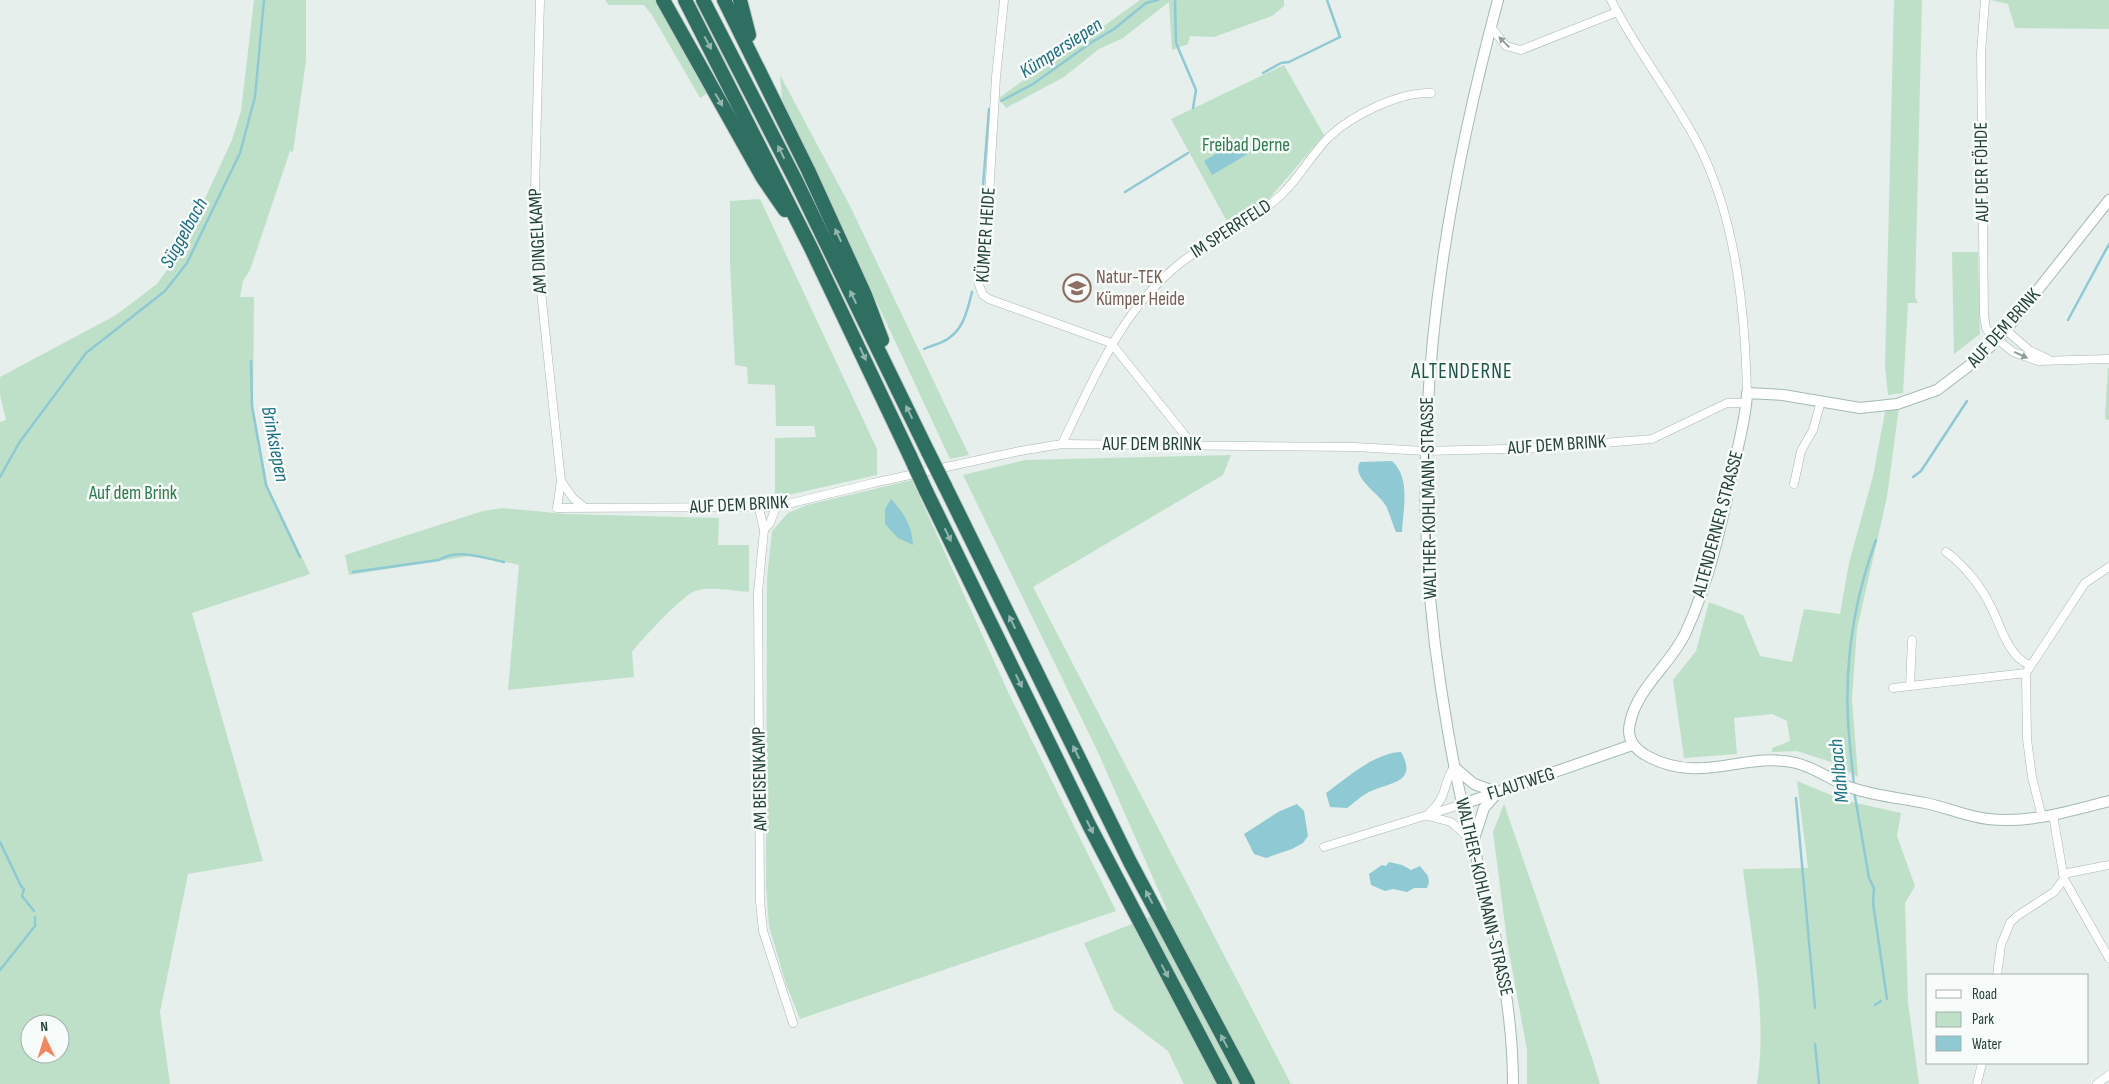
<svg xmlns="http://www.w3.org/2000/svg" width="2109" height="1084" viewBox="0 0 2109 1084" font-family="'Sofia Sans Condensed',sans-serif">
<rect width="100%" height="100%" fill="#e6efeb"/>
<!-- green -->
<g fill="#bfe0c8" fill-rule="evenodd">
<path d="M254 0H306V61L293 152 290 151 250 270 243 281 240 297H254L253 406 268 487 310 574 192 613 263 861 188 874 160 1012 170 1084H0V422L6 420 0 395V377L116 315 157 284 175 259 188 235 232 140 241 111ZM30 1024H60V1054H30Z"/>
<polygon points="605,0 655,0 708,93 700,98 652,15 644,5 609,5"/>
<polygon points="1140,0 1284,0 1284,6 1272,16 1214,37 1190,36 1188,44 1172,50 1169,2 1123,38 1099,49 1064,77 1006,108 999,98 1045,65 1054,62"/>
<polygon points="1894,0 1922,0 1915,297 1918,303 1908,303 1903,393 1888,395 1885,367"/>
<polygon points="1990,0 2109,0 2109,29 2015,28 2008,4"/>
<polygon points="1284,65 1324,135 1262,207 1230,227 1171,119"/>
<polygon points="780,75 850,206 969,455 950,459 782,99"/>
<polygon points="760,199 877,449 877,475 775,498 775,438 816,437 814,426 776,426 775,385 748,384 747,367 735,365 730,264 730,201"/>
<polygon points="1952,252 1978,252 1980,334 1954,354"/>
<polygon points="2108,368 2109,368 2109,420 2105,419"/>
<polygon points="1899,407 1887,497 1857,629 1852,699 1858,777 1831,762 1797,751 1772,752 1772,748 1790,741 1787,721 1772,714 1734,718 1737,754 1684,758 1673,680 1696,651 1709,602 1743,615 1760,656 1792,662 1804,609 1840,614 1849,563 1873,476 1885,412"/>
<polygon points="1231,455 1223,475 1033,587 1291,1084 1184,1084 1168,1051 1114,1010 1084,943 1167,910 1097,750 963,475 1025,460"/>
<polygon points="912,480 1009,694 1116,911 800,1019 786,984 769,926 766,886 767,578 772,531 788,513 807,505"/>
<path d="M503 508 566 514 719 518 718 545H749V592C733 591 711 586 695 591 683 595 641 640 632 652L634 677 508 690 519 565 476 555 349 575 345 555 483 511Z"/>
<path d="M1797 781 1843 800 1901 813 1897 836 1915 886 1905 903 1908 1002 1919 1084H1757C1768 1014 1751 939 1743 869L1808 868Z"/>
<polygon points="1504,804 1592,1058 1600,1084 1527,1084 1527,1050 1507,941 1493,832"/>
</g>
<!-- water -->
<g fill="#8ec9d4">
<polygon points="1245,137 1253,151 1212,175 1204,161"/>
<path d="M1392 461C1411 478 1403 509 1402 532H1396C1392 523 1390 514 1386 506 1379 493 1351 478 1360 462Z"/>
<path d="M891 499C904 513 912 526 913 545L898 538 885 524V509Z"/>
<path d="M1401 752C1419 784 1388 782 1369 792 1361 796 1354 803 1347 808L1330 807 1326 793C1347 778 1374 753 1401 752Z"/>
<polygon points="1297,804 1304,811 1308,836 1303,843 1292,849 1266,858 1254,854 1244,834 1278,812"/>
<polygon points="1389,862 1402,865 1411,870 1420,866 1428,876 1429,882 1427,888 1414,888 1407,892 1393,889 1385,891 1371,885 1369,874 1382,865 1386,866"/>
</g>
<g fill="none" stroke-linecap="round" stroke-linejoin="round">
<!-- stream -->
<g stroke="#8ec9d4" stroke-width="2.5">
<polyline points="1175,0 1176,43 1196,90 1193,108"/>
<polyline points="1263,73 1281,63 1289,62 1340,37 1327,0"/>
<polyline points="1001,101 1033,84 1092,42 1114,29 1146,3 1158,0"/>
<polyline points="1125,192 1188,153"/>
<polyline points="980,224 989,109"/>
<polyline points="2068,320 2109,244"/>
<path d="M924 349C930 346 936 345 942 342 963 333 967 312 972 292"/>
<polyline points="251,361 252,406 266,485 300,557"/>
<polyline points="0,477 19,443 86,353 165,291 187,263 240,153 255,97 264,0"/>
<polyline points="1913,477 1921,471 1967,401"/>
<path d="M353 572 439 560C458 548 484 558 504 562"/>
<path d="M1854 785C1852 764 1849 742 1848 720 1845 660 1855 597 1876 540"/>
<polyline points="1854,791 1869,878 1874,888 1873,903 1887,999"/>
<polyline points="1796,798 1815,1008"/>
<polyline points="0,842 21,886 24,889 22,896 34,911"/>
<polyline points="0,970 35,926 35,917"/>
<polyline points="1875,1005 1881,1001"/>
<polyline points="1815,1044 1819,1084"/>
</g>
<!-- street casing -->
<g stroke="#a8b8b2" stroke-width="9">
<g id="street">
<polyline points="540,0 534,225 561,481 557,508 776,507 873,483 1020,451 1062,444 1355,447 1425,451 1543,448 1652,439 1727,403 1746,403"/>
<polyline points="1004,0 996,77 987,230 979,285 983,295 989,299 1111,343 1192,444"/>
<path d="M1611 0C1636 50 1672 94 1698 144 1736 218 1745 310 1747 393"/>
<polyline points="1985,0 1981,53 1984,315 1986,328 1995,342"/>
<polyline points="1491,27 1506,46 1521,50 1617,12"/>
<polyline points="2006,330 2029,350 2048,359"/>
<polyline points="1997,339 2013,352 2038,361 2109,359"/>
<path d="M1062 444C1093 380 1121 311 1178 265 1210 239 1250 224 1281 195 1299 178 1311 155 1329 137 1352 115 1399 92 1431 93"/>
<polyline points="561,481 573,498 584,507"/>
<polyline points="1794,484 1801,451 1813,430 1821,401"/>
<polyline points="759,508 764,530 758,592 760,901 763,931 793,1023"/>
<polyline points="764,530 770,523 776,507"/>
<path d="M1946 552C1963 564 1981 586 1990 605 2001 625 2007 655 2029 665"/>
<polyline points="1910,686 2026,673"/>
<polyline points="1893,688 1910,686 1912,640"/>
<path d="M1430 812C1449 795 1442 784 1454 767"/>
<polyline points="2053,815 2064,879 2109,958"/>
<polyline points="1428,816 1451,822 1471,840"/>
<polyline points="2042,817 2032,777 2027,739 2026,673 2085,583 2109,567"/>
<polyline points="1324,847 1463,804"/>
<polyline points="2063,874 2109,865"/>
<polyline points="1997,975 2001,945 2010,923 2017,916 2054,892 2064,879"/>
<polyline points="1977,1084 1982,1063"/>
<polyline points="2097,1084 2109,1075"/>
</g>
</g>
<!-- secondary casing -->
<g stroke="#a4bbb3" stroke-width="12">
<g id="secondary">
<path d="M1498 0C1437 227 1404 454 1441 688 1447 727 1453 765 1462 802 1486 896 1513 987 1513 1084"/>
<path d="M2109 200 2006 330 1978 359 1937 390 1897 404 1860 408 1783 395 1747 393C1746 419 1738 444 1733 470 1721 526 1709 583 1685 634 1670 665 1637 688 1630 723 1626 739 1635 750 1649 757 1703 785 1744 751 1796 763 1816 768 1832 781 1852 788 1875 796 1901 798 1925 803 1946 807 1967 817 1988 819 2029 824 2070 811 2109 801"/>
<polyline points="1454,767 1474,784 1496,792"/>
<polyline points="1463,804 1632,745"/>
<polyline points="1473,842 1484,808 1497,793"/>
</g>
</g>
<!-- highway casing -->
<g stroke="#c2cac8" stroke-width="16">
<g id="highway">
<polyline points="663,0 763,178 785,210"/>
<polyline points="685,0 811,248 910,456"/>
<polyline points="703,0 796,181 928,452"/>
<polyline points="724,0 808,170 865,295 882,340"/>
<polyline points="740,0 749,35"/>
<polyline points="945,486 1130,862 1248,1084"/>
<polyline points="926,491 1089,825 1225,1084"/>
</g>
</g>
<!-- street -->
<use href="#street" stroke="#fff" stroke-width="8"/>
<!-- secondary -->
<use href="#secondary" stroke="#fff" stroke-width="10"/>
<!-- highway -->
<use href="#highway" stroke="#2f6f62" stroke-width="14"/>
<!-- highway-bridge casing -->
<g stroke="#c2cac8" stroke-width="16" stroke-linecap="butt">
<g id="highway-bridge">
<polyline points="928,452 945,486"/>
<polyline points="910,456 926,491"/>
</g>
</g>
<!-- highway-bridge -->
<use href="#highway-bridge" stroke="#2f6f62" stroke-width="14"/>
</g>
<!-- one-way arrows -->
<defs><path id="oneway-solid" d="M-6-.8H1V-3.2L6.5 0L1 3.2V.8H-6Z" transform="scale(1.25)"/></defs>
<g fill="#92a09c">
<use href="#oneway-solid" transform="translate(1504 42) rotate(-135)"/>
<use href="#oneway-solid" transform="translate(2021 355) rotate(25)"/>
</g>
<g fill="#93b5ae">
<use href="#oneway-solid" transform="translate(708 43) rotate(62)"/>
<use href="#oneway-solid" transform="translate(719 100) rotate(60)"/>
<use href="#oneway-solid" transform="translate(781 152) rotate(-117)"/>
<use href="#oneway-solid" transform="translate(838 235) rotate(-115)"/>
<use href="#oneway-solid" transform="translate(853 297) rotate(-116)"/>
<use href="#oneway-solid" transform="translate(863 354) rotate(65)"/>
<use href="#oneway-solid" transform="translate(909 412) rotate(-116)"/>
<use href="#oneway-solid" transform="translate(948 535) rotate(64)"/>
<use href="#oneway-solid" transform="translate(1012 622) rotate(-116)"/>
<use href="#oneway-solid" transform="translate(1019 681) rotate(64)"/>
<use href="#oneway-solid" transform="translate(1076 752) rotate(-116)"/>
<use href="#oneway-solid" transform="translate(1090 827) rotate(63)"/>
<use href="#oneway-solid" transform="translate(1149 897) rotate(-118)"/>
<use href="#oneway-solid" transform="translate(1165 971) rotate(62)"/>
<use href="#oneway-solid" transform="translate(1224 1041) rotate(-118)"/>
</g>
<!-- icons -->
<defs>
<g id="school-ring" transform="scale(1.4375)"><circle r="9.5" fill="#f7fbf9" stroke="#8d6e63" stroke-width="1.5"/><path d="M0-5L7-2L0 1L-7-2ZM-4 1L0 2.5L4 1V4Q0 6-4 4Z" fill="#8d6e63"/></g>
</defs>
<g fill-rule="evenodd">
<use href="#school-ring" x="1077" y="288"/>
</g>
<g text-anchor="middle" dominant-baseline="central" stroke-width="5" stroke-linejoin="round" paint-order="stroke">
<!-- park labels -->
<g font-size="19" fill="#2d7a4b" stroke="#f7fbf9">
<text x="1246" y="145">Freibad Derne</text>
<text x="133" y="493">Auf dem Brink</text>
</g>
<!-- street labels -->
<g font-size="19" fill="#24423a" stroke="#f7fbf9">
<text transform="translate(1982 172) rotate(-91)">AUF DER FÖHDE</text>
<text transform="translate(1231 229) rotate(-33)">IM SPERRFELD</text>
<text transform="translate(986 235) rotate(-86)">KÜMPER HEIDE</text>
<text transform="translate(538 241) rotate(-93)">AM DINGELKAMP</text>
<text transform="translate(2004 328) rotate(-48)">AUF DEM BRINK</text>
<text x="1152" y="444">AUF DEM BRINK</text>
<text transform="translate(1557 445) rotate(-4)">AUF DEM BRINK</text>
<text transform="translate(1429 498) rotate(-91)">WALTHER-KOHLMANN-STRASSE</text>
<text transform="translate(739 505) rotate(-3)">AUF DEM BRINK</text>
<text transform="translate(1718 524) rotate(-75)">ALTENDERNER STRASSE</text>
<text transform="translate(760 779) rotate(-91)">AM BEISENKAMP</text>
<text transform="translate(1521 784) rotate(-18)">FLAUTWEG</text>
<text transform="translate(1484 897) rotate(77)">WALTHER-KOHLMANN-STRASSE</text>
</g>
<!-- education labels -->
<g font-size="19" fill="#785e54" stroke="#f7fbf9" text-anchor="start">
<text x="1096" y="277">Natur-TEK<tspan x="1096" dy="22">Kümper Heide</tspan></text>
</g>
<!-- water labels -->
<g font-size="20" font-style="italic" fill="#1c6f80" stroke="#f7fbf9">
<text transform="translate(1061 48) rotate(-33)">Kümpersiepen</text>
<text transform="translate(184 233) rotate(-61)">Süggelbach</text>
<text transform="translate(275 444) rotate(79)">Brinksiepen</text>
<text transform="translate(1839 771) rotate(-96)">Mahlbach</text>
</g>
<!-- quarter labels -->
<g font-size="21" letter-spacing="1" fill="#1f5548" stroke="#f7fbf9">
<text x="1462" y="371">ALTENDERNE</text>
</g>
</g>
<!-- legend -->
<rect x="1926" y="974" width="162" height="90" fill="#f7fbf9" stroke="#a3b1ad"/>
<rect x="1936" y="990" width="25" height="8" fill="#ffffff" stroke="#a3b1ad"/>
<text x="1972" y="999" font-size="15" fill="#24423a">Road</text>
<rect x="1936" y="1012" width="25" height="15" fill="#bfe0c8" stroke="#a3b1ad"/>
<text x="1972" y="1024" font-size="15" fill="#24423a">Park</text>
<rect x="1936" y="1036" width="25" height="15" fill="#8ec9d4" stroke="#a3b1ad"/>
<text x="1972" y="1049" font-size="15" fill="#24423a">Water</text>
<!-- north arrow -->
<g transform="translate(45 1039) rotate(356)"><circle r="24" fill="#f7fbf9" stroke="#a3b1ad"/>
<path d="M0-4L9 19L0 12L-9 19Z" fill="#f4845f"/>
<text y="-8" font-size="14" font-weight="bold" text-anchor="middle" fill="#24423a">N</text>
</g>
</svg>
